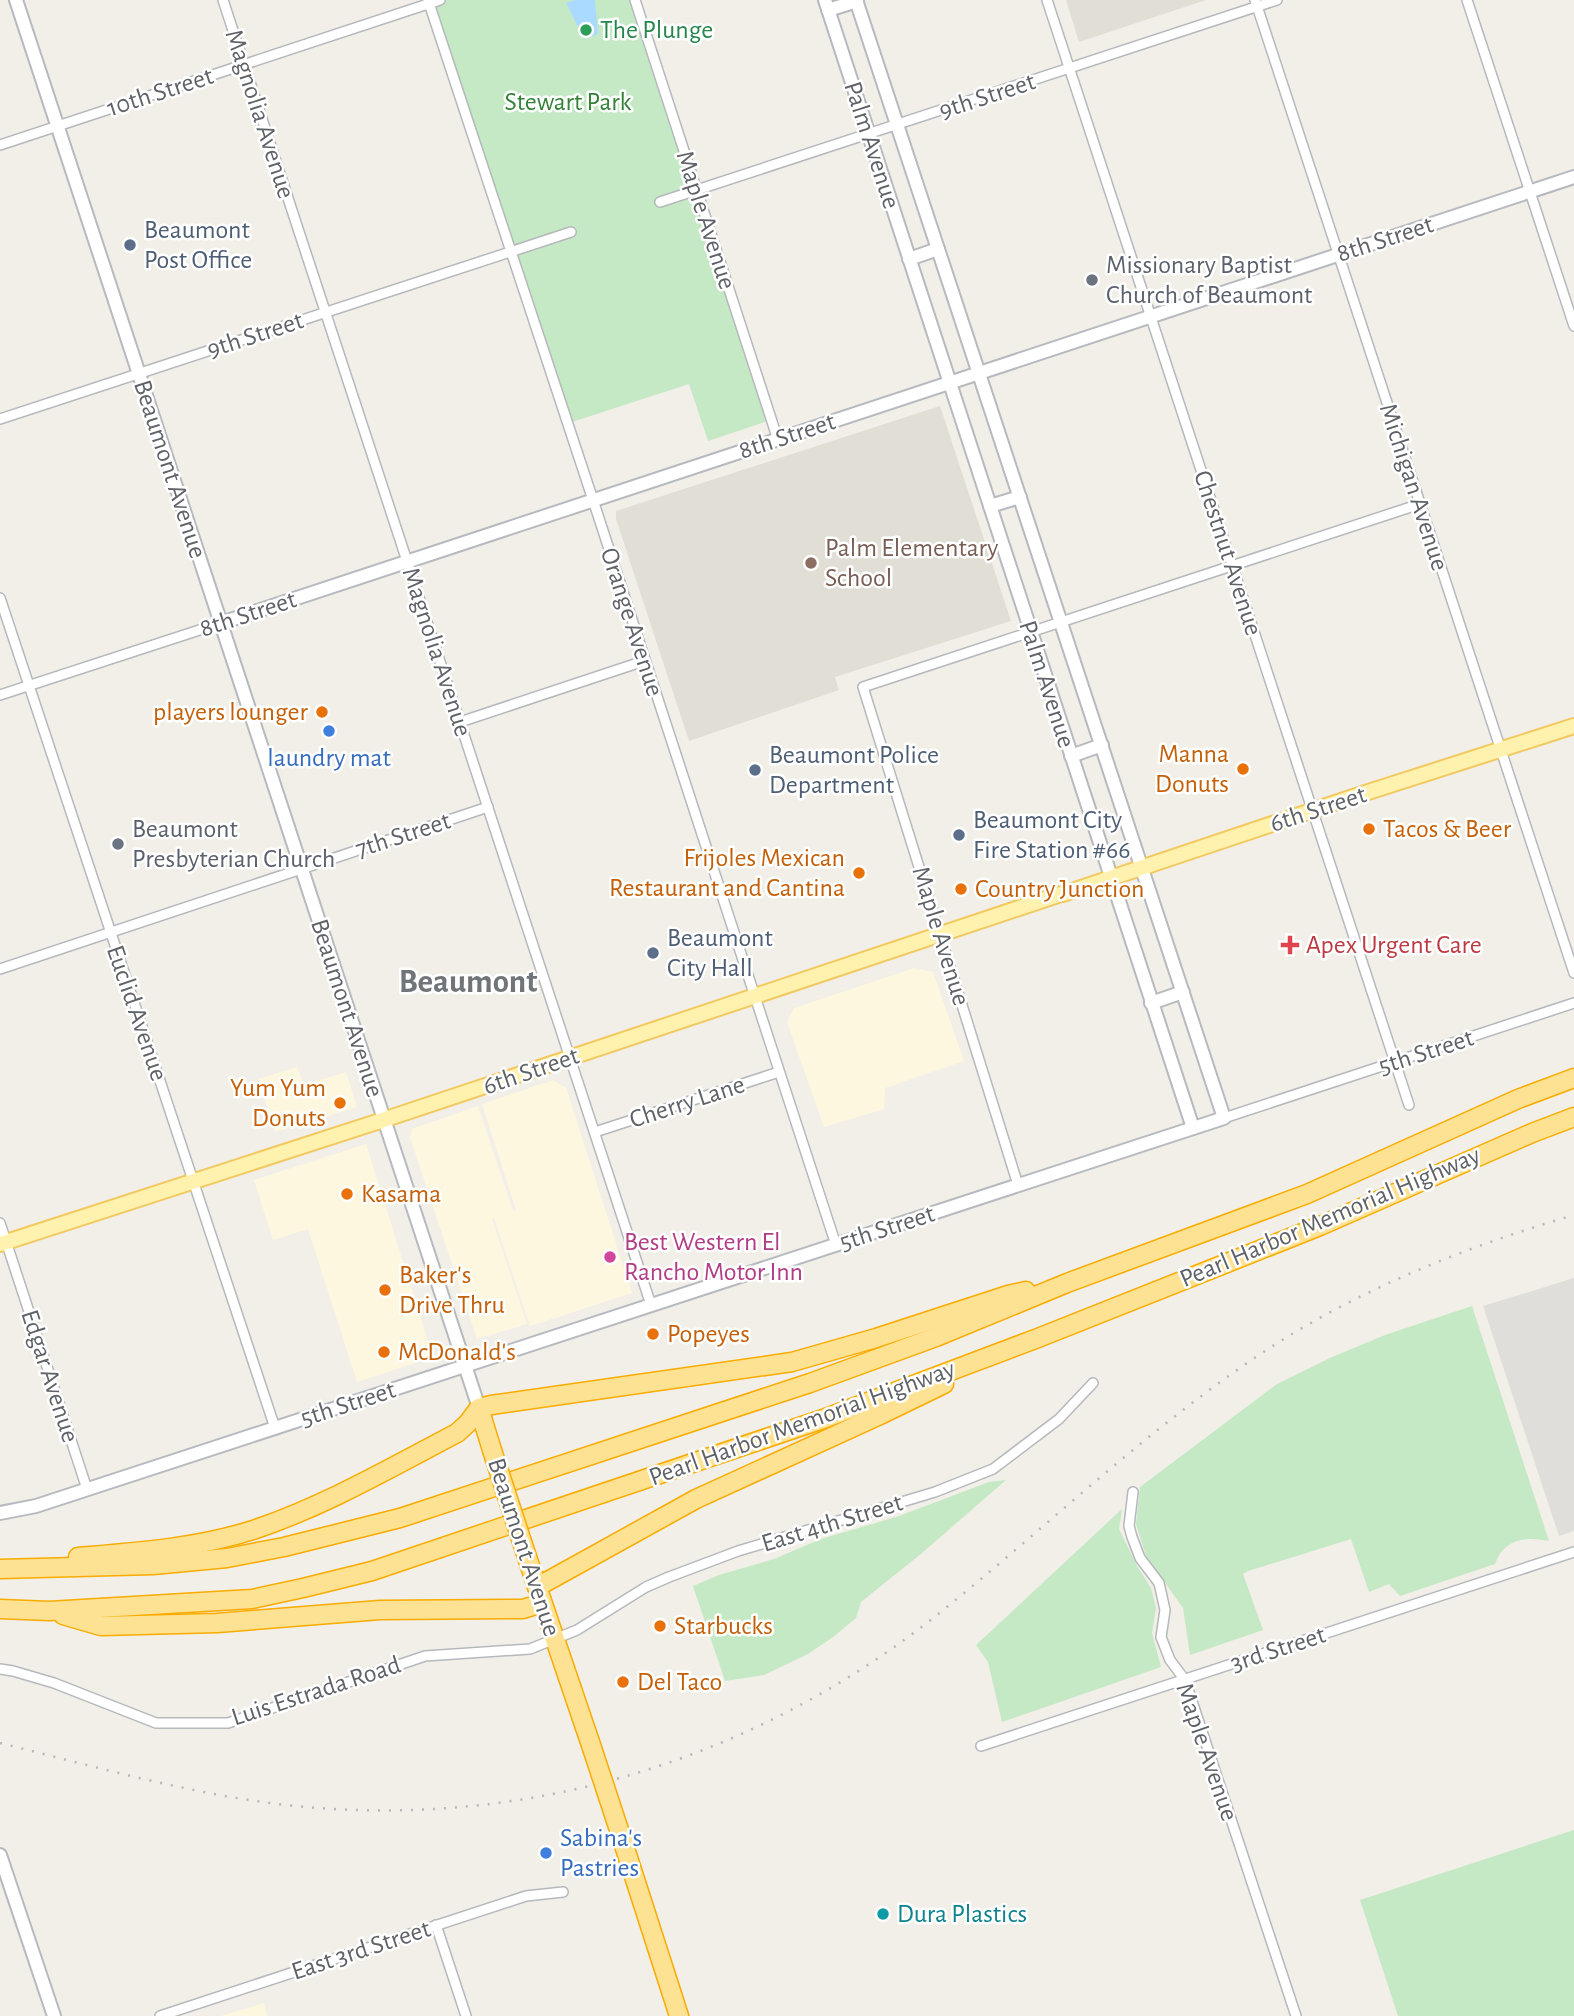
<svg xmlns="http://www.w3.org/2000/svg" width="1574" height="2016" viewBox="0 0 1574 2016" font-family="'Alegreya Sans',sans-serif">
<rect width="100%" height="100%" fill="#f1efe8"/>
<!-- commercial -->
<g fill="#fef7e0">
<polygon points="914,968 933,972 964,1061 885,1088 884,1109 824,1127 787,1022 794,1008"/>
<polygon points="297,1067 304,1085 346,1072 357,1107 275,1132 258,1079"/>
<polygon points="553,1080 566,1088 632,1293 530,1326 494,1218 492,1219 527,1324 477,1339 410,1137 412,1129 478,1106 513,1211 509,1213 516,1210 482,1104"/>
<polygon points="366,1144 433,1357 357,1382 308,1229 273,1240 254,1180"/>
<polygon points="264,2003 267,2016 221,2016"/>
</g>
<!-- industrial -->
<polygon fill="#e0deda" points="1574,1278 1574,1531 1559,1536 1483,1306"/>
<!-- education -->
<g fill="#e1ded6">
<polygon points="1066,0 1206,0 1079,42"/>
<polygon points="940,406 1011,621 835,677 839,690 689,741 616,519 616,511"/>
</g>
<!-- green -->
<g fill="#c5e8c5">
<polygon points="433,0 636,0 768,421 708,441 689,384 572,422"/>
<path d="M1472 1306 1549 1541C1525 1536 1504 1539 1495 1564L1400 1596 1389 1584 1369 1592 1351 1539 1248 1571 1243 1574 1263 1630 1190 1655 1183 1608 1146 1556 1136 1524 1140 1487 1277 1384 1330 1358 1385 1335Z"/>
<polygon points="1006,1480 922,1553 861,1602 856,1618 833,1637 808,1654 764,1675 725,1681 693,1586 719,1575 774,1559 821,1539 899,1516 989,1482"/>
<polygon points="1122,1509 1119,1529 1137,1566 1151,1588 1156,1608 1152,1633 1161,1667 1002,1722 988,1662 976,1645"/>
<polygon points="1574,1830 1574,2016 1398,2016 1360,1900"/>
</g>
<!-- water -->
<polygon fill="#aadaff" points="575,0 595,0 598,34 584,39 566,3"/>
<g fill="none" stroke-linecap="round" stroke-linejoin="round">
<!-- street casing -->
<g stroke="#b5b8bc" stroke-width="12">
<g id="street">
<polyline points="223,0 651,1305"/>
<polyline points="428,0 593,500 836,1245"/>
<polyline points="635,0 778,440"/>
<polyline points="1047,0 1409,1105"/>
<polyline points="1255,0 1574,973"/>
<polyline points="1467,0 1574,326"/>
<polyline points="0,145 440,0"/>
<polyline points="660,202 1277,0"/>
<polyline points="0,419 571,232"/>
<polyline points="0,598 275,1428"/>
<polyline points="0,695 221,623"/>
<polyline points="460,722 644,661"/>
<polyline points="0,969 488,807"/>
<polyline points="1224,1118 1574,1003"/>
<polyline points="595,1132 779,1072"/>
<polyline points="1018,1185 863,687 1420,504"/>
<polyline points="0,1223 87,1489"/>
<polyline points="1133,1492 1129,1526 1132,1537 1140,1558 1159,1583 1165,1610 1161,1637 1170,1660 1185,1680 1296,2016"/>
<polyline points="0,1669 13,1671 54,1683 156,1723 228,1723 425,1656 530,1649 577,1630 646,1587 669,1577 738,1551 935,1492 993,1469 1059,1419 1093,1383"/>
<polyline points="981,1746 1574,1552"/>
<polyline points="436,1925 466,2016"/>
<polyline points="160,2016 526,1896 563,1892"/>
</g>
</g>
<!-- secondary casing -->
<g stroke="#b6babf" stroke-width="16">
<g id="secondary">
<polyline points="16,0 479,1408"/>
<polyline points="825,0 1193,1128"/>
<polyline points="828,10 857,1"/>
<polyline points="909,259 938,249"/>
<polyline points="990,506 1020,497"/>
<polyline points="221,623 1574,177"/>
<polyline points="1071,756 1102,745"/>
<polyline points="1151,1003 1183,992"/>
<polyline points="0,1513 36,1506 1224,1118 856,0"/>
<polyline points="0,1855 54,2016"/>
</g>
</g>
<!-- primary casing -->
<g stroke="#f2c960" stroke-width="18">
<g id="primary">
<polyline points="1063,894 1362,794 1574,726"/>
<polyline points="0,1244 383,1120 1061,894"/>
</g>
</g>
<!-- highway casing -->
<g stroke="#f9ab00" stroke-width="21">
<g id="highway">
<polyline points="479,1408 492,1450"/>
<path d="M78 1557C137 1552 197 1548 253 1530 325 1506 390 1468 457 1433L468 1423 479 1408 491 1405 792 1362 876 1338 1008 1295 1026 1291"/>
<polyline points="527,1557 592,1748"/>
<polyline points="0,1569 153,1565 227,1558 284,1547 400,1518 810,1383 936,1337 1067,1283 1307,1194 1518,1099 1574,1078"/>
<polyline points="537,1587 696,1499 880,1415 944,1384"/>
<polyline points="0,1609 49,1611 252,1599 303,1588 372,1571 823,1419 1038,1338 1320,1226 1532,1133 1574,1117"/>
<polyline points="63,1615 101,1626 217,1623 380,1610 523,1609 542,1603"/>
<polyline points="622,1839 679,2016"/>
</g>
</g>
<!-- street -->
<use href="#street" stroke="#fff" stroke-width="9"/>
<!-- secondary -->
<use href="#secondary" stroke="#fff" stroke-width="12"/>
<!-- primary -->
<use href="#primary" stroke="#fff2af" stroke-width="14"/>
<!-- highway -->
<use href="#highway" stroke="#fde293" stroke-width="18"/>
<!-- rail -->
<path stroke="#b6b7b8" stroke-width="2.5" stroke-dasharray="2 9" stroke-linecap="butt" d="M0 1743C105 1769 210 1800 318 1808 548 1825 769 1752 947 1607 1052 1522 1149 1428 1262 1353 1357 1290 1465 1247 1574 1215"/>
<!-- highway-bridge casing -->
<g stroke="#f9ab00" stroke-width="21" stroke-linecap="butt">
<g id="highway-bridge">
<polyline points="492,1450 527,1557"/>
<polyline points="592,1748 622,1839"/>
</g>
</g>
<!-- highway-bridge -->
<use href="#highway-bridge" stroke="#fde293" stroke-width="18"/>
</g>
<!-- markers -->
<circle fill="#2e9e5b" stroke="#fff" stroke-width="2.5" cx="586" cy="30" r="7"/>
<g fill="#5c6f8a" stroke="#fff" stroke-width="2.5">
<circle cx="130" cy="245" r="7"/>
<circle cx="755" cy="770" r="7"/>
<circle cx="959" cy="835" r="7"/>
<circle cx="653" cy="953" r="7"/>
</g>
<g fill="#6b7280" stroke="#fff" stroke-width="2.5">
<circle cx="1092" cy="280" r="7"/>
<circle cx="118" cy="844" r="7"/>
</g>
<circle fill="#8d6e63" stroke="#fff" stroke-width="2.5" cx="811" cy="563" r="7"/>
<g fill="#e8710a" stroke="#fff" stroke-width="2.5">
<circle cx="322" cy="712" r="7"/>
<circle cx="1243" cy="769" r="7"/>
<circle cx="1369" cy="829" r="7"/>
<circle cx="859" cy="873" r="7"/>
<circle cx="961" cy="889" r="7"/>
<circle cx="340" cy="1103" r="7"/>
<circle cx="347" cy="1194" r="7"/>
<circle cx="385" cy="1290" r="7"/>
<circle cx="653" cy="1334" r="7"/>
<circle cx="384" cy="1352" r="7"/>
<circle cx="660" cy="1626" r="7"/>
<circle cx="623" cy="1682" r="7"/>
</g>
<g fill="#3f7fe0" stroke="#fff" stroke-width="2.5">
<circle cx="329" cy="731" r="7"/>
<circle cx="546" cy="1853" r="7"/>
</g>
<path fill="#e0444e" stroke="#fff" stroke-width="2.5" d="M1286.5 934.5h7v7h7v7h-7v7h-7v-7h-7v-7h7z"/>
<circle fill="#d1479c" stroke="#fff" stroke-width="2.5" cx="610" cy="1257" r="7"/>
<circle fill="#0f9aa8" stroke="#fff" stroke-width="2.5" cx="883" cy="1914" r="7"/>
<g text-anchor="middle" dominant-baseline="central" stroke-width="5" stroke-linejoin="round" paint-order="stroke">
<!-- leisure labels -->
<g font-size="26" fill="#27864d" stroke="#fff" text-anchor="start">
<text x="600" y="30">The Plunge</text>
</g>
<!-- street labels -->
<g font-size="26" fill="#5f6368" stroke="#fff">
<text transform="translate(160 92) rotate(-18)">10th Street</text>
<text transform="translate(987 96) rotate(-18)">9th Street</text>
<text transform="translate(260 114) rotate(72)">Magnolia Avenue</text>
<text transform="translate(872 145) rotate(72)">Palm Avenue</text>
<text transform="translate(706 220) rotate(72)">Maple Avenue</text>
<text transform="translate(1385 239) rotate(-18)">8th Street</text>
<text transform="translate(255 335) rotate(-18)">9th Street</text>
<text transform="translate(787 436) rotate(-18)">8th Street</text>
<text transform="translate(170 469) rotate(72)">Beaumont Avenue</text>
<text transform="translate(1414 487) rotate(72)">Michigan Avenue</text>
<text transform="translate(1228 553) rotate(72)">Chestnut Avenue</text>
<text transform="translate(248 614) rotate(-18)">8th Street</text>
<text transform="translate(632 622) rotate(72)">Orange Avenue</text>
<text transform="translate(437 652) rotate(72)">Magnolia Avenue</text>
<text transform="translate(1047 684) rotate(72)">Palm Avenue</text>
<text transform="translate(1318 809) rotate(-18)">6th Street</text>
<text transform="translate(403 835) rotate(-18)">7th Street</text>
<text transform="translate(941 936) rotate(73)">Maple Avenue</text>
<text transform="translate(347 1008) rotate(72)">Beaumont Avenue</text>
<text transform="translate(137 1013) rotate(71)">Euclid Avenue</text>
<text transform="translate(1426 1052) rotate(-18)">5th Street</text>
<text transform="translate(531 1071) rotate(-19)">6th Street</text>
<text transform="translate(687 1102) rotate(-18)">Cherry Lane</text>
<text transform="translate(1330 1217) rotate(-23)">Pearl Harbor Memorial Highway</text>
<text transform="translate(887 1228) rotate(-18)">5th Street</text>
<text transform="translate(50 1376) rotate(72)">Edgar Avenue</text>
<text transform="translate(348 1404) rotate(-18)">5th Street</text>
<text transform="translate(802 1423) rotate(-20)">Pearl Harbor Memorial Highway</text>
<text transform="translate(832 1523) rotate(-17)">East 4th Street</text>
<text transform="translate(524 1547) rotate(72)">Beaumont Avenue</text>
<text transform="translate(1278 1649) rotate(-18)">3rd Street</text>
<text transform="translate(316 1691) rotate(-18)">Luis Estrada Road</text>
<text transform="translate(1207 1752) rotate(71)">Maple Avenue</text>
<text transform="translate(361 1950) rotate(-18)">East 3rd Street</text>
</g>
<!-- park labels -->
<g font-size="26" fill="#348238" stroke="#fff">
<text x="568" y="102">Stewart Park</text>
</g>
<!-- service labels -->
<g font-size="26" fill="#4e5e75" stroke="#fff" text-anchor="start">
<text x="144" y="230">Beaumont<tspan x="144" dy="30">Post Office</tspan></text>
<text x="769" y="755">Beaumont Police<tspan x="769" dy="30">Department</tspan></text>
<text x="973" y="820">Beaumont City<tspan x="973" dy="30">Fire Station #66</tspan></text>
<text x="667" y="938">Beaumont<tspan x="667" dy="30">City Hall</tspan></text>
</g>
<!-- worship labels -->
<g font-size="26" fill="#5b616d" stroke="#fff" text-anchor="start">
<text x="1106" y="265">Missionary Baptist<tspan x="1106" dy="30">Church of Beaumont</tspan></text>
<text x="132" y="829">Beaumont<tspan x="132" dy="30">Presbyterian Church</tspan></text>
</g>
<!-- education labels -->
<g font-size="26" fill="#785e54" stroke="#fff" text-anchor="start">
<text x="825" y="548">Palm Elementary<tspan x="825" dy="30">School</tspan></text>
</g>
<!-- food labels -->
<g font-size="26" fill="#c56008" stroke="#fff" text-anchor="start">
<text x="308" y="712" text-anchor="end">players lounger</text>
<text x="1229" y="754" text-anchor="end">Manna<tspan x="1229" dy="30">Donuts</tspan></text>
<text x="1383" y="829">Tacos &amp; Beer</text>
<text x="845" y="858" text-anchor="end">Frijoles Mexican<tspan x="845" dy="30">Restaurant and Cantina</tspan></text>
<text x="975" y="889">Country Junction</text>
<text x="326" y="1088" text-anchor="end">Yum Yum<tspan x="326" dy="30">Donuts</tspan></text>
<text x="361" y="1194">Kasama</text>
<text x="399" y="1275">Baker's<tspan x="399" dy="30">Drive Thru</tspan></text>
<text x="667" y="1334">Popeyes</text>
<text x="398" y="1352">McDonald's</text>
<text x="674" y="1626">Starbucks</text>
<text x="637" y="1682">Del Taco</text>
</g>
<!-- shop labels -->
<g font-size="26" fill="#366cbe" stroke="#fff">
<text x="329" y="758">laundry mat</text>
<text x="560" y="1838" text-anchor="start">Sabina's<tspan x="560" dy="30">Pastries</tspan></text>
</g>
<!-- health labels -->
<g font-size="26" fill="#be3a42" stroke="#fff" text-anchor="start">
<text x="1306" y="945">Apex Urgent Care</text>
</g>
<!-- hotel labels -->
<g font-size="26" fill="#b23c85" stroke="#fff" text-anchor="start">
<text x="624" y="1242">Best Western El<tspan x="624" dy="30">Rancho Motor Inn</tspan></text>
</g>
<!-- culture labels -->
<g font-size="26" fill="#0d838f" stroke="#fff" text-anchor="start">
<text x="897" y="1914">Dura Plastics</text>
</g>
<!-- district labels -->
<g font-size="33" font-weight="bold" fill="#70757a" stroke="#fff">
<text x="468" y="982">Beaumont</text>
</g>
</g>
</svg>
